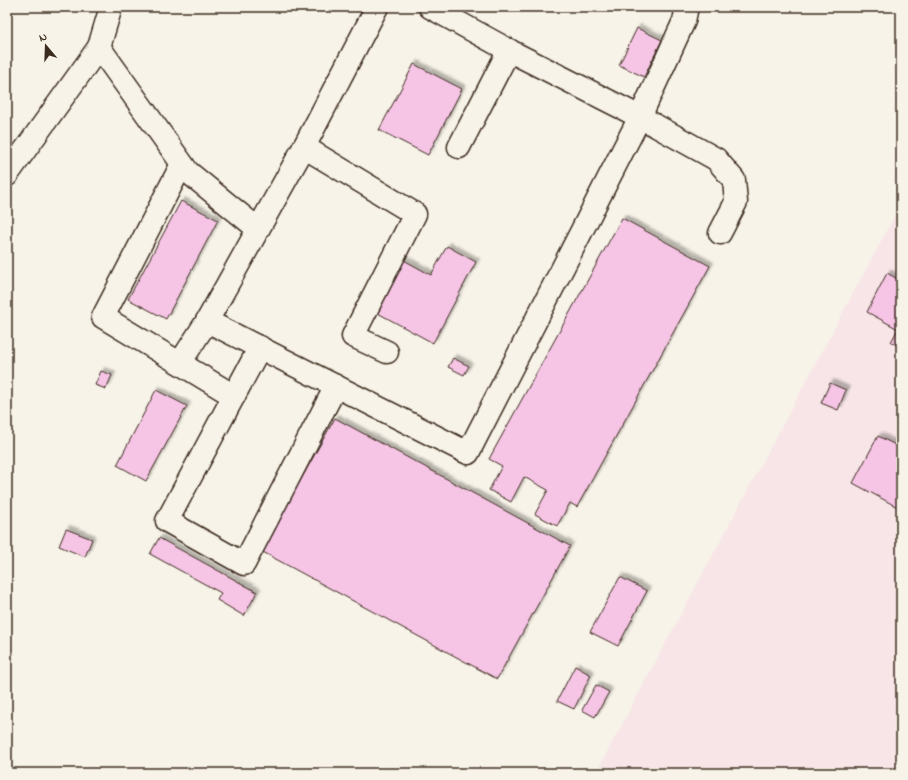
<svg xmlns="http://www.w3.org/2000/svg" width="908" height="780" viewBox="0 0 908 780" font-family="'Indie Flower',sans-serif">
<defs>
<filter id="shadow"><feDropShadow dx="3.5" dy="-3.5" stdDeviation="1" flood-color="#0004"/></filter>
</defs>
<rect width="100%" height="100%" fill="#f7f3e8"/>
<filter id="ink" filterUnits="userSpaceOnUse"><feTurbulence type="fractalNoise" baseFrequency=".025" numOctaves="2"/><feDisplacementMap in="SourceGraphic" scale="8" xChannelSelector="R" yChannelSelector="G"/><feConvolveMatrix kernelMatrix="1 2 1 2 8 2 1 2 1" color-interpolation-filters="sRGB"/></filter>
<g filter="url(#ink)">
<!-- built -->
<polygon fill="#f7e5e7" points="901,204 901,773 596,773"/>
<!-- building -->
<g fill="#f6c4e5" stroke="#3b2a1e" filter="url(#shadow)">
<polygon points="637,28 662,40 644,77 619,65"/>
<polygon points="414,64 462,89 428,155 379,130"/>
<polygon points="181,201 218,220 166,319 128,299"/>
<polygon points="622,218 710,266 577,507 570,503 557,526 535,514 548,490 524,477 511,502 489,490 502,466 489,459"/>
<polygon points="447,246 476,262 433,343 374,311 402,259 431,275"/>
<polygon points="887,273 901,281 901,347 891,342 898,329 867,312"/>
<polygon points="453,358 469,366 464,375 448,367"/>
<polygon points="101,371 112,375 106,389 95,385"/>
<polygon points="830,383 846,390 838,410 821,403"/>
<polygon points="156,390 187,406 146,481 117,465"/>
<polygon points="335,418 570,546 497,679 261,551"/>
<polygon points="878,436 901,448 901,509 853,483"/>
<polygon points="66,529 92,539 85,557 59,546"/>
<polygon points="159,538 257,592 244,616 217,600 221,593 150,554"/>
<polygon points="620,577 647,591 618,646 590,632"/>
<polygon points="575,666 591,675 574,709 557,701"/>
<polygon points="596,685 609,692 595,717 582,710"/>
</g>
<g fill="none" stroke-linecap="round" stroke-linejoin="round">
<!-- minor casing -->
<g stroke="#3b2a1e" stroke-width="25">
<g id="minor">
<polyline points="111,7 99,47 188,172 258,229"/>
<polyline points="377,7 304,147 207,321 468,453 640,117 684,21 687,7"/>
<polyline points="430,7 512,52 640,117 716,159 734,180 736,202 720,233"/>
<polyline points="304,147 415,214 353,336 387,352"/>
<polyline points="459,147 509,50"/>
<polyline points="182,164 103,317 234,396"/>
<polyline points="7,175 99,47"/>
<polyline points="260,347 167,521 244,564 336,386"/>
<polyline points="180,363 207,321"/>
</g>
</g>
<!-- minor -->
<use href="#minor" stroke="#f7f3e8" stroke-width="22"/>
</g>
</g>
<!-- margin -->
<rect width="908" height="780" fill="none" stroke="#f7f3e8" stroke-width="24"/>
<rect x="12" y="12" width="884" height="756" fill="none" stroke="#3b2a1e" stroke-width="1.5" filter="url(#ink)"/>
<!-- north arrow -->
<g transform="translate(46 46) rotate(341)" stroke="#f7f3e8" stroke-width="3" paint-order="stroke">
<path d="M0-3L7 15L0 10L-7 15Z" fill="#3b2a1e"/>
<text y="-6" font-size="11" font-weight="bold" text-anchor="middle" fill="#3b2a1e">N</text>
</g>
</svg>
